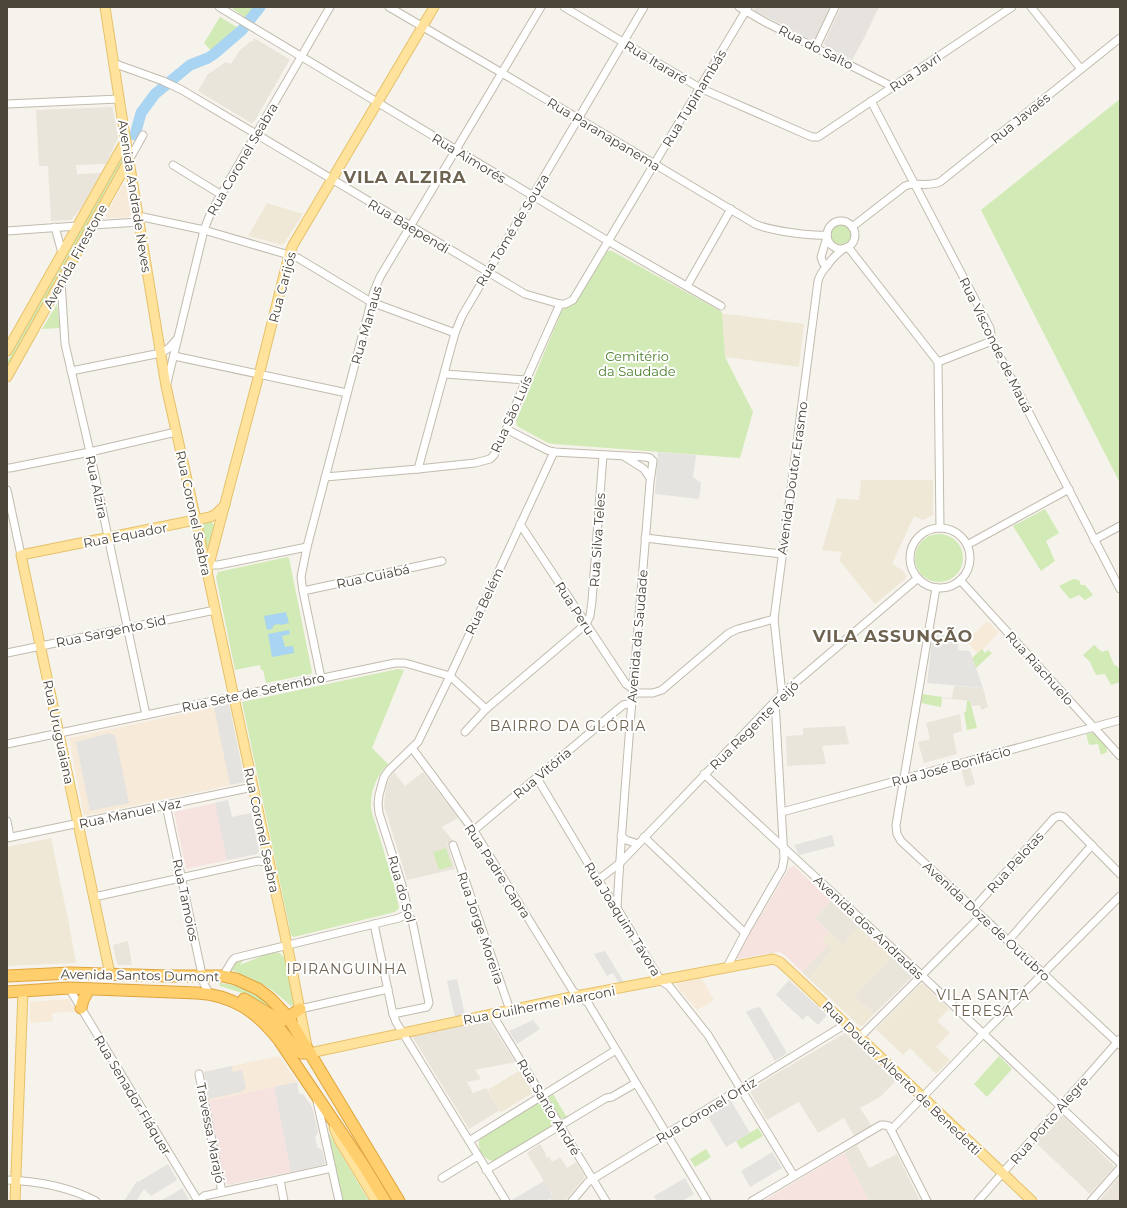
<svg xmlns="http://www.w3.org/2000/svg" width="1127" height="1208" viewBox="0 0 1127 1208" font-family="Montserrat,sans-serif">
<rect width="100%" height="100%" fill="#f6f3ec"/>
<!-- residential -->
<g fill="#eae5da">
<polygon points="254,38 289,59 289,61 254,122 251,123 198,91 208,74 226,62 231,64 240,50 251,41 252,42"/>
<polygon points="111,107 113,108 118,138 106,164 76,165 77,174 101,173 79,211 71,220 51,221 48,166 39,166 36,110"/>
<polygon points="954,686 983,688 988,707 982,710 979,705 972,706 970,701 942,698 942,697 952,698"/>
<polygon points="960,714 962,731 953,734 957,754 924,763 918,742 930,739 926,723"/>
<polygon points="845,726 849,744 822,746 826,764 787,766 786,736 803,735 803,728"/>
<polygon points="970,766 975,784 966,787 961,768"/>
<polygon points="394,772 405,786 423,772 458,818 442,827 454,842 447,844 455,869 407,880 384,806 386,789 389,779"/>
<polygon points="831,901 859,927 843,945 815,918"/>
<polygon points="128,941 132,965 119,965 117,964 113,945"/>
<polygon points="828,945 832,949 809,979 802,972"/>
<polygon points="892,957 911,975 911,978 874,1014 854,995"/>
<polygon points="488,1019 489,1020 515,1062 475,1070 481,1079 467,1082 473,1093 486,1088 500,1110 469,1129 412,1036"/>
<polygon points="845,1033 896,1081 880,1097 860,1108 872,1126 854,1136 844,1118 818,1133 799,1102 767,1120 749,1090"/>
<polygon points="1060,1116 1063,1116 1113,1165 1114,1167 1090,1194 1036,1143"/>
<polygon points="540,1144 546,1154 545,1155 547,1158 549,1157 552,1162 560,1157 567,1168 576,1162 585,1176 584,1178 565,1201 553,1201 550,1199 553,1196 527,1153"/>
<polygon points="857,1145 869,1168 897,1154 920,1201 869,1201 844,1153"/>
<polygon points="1120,1176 1120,1201 1099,1201"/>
</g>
<!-- commercial -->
<g fill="#f7ead8">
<polygon points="123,185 126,185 131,214 129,217 107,218 105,216"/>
<polygon points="987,621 999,632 978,654 966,641"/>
<polygon points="229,704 245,782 84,816 69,738"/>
<polygon points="701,977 714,1000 697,1010 676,985 677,982"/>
<polygon points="69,999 76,1012 52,1013 53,1021 30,1023 30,1002"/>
<polygon points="279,1056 297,1082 209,1101 204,1072"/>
</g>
<!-- industrial -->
<g fill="#e6e2dd">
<polygon points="756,7 830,7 815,39 812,40 755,11 754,9"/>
<polygon points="841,7 879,7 864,38 852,60 825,46 824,43"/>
</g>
<!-- education -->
<g fill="#efe8d6">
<polygon points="267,203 303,214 283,245 248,236"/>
<polygon points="722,314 736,315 804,324 799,367 725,357"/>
<polygon points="861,480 933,480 933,515 923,520 914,516 892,564 903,571 906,576 905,579 875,604 839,560 842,552 822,550 837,498 859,500"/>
<polygon points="51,838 69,924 76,963 7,966 7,847"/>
<polygon points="859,927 892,957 854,995 874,1014 862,1026 860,1026 809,979 832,949 822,940 829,932 843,945"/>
<polygon points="921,984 924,984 949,1009 937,1021 950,1033 936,1047 950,1060 936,1074 910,1048 903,1055 876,1029"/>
<polygon points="520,1070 533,1093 501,1112 488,1090"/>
</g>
<!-- medical -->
<g fill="#f6e3e0">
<polygon points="228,800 232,817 251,813 259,851 257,854 186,869 174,812"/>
<polygon points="794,866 831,901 815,918 829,932 822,940 828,945 802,972 785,955 779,952 737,959 736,958 737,956 789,868"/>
<polygon points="297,1082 299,1094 303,1094 312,1107 318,1132 315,1138 317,1147 322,1150 325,1163 323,1165 228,1185 225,1182 209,1101"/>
<polygon points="844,1153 869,1201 763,1201"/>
</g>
<!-- green -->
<g fill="#d2eab5">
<polygon points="233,7 258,7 249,20 233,9"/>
<polygon points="220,17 240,29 213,53 204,43"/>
<polygon points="1120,99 1120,483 981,210"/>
<polygon points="121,158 123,159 123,161 7,370 7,362"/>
<circle cx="841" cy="235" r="10"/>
<polygon points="609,251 612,251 722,312 725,357 753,412 740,458 554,444 548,443 517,426 516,421 562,310 575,302 607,252"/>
<polygon points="57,304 60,328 42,329"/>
<polygon points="1045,509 1059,533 1046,541 1055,561 1041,571 1013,526"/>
<polygon points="212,522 214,525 209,545 207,547 206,545 201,524"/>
<circle cx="939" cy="558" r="24"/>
<polygon points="287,557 289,558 312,672 311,674 266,683 263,670 261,670 260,665 235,670 216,577 218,572"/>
<polygon points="1073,579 1079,580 1081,585 1085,585 1093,595 1085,600 1079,595 1070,599 1059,586"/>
<path d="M1094 645 1102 652 1108 650 1114 665C1122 667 1120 674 1120 682L1111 685 1105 674 1096 675 1090 662 1083 655Z"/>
<polygon points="982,649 985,653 988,650 992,653 975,669 972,658"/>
<path d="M398 669 404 670 372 748 388 764C376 776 368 795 372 813L394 884 399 908 395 912 294 937 291 935 242 702Z"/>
<polygon points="922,694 942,697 941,707 921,703"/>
<polygon points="967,701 970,701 977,728 967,730 964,713 966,711"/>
<polygon points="1096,732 1106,743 1107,752 1101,755 1098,744 1089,745 1086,734"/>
<polygon points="446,848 452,866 439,870 433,852"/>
<path d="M272 952 280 953 285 959 294 1003 292 1006H291L276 993 264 985 232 970C233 963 237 962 243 960L240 965Z"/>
<path d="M219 983C243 984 263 998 279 1014L248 995 220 986Z"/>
<polygon points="999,1056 1012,1069 987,1097 974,1084"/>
<polygon points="556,1091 556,1092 553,1094 566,1116 570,1115 564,1119 560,1118 549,1099 549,1095"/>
<path d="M538 1102 543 1103 554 1122 553 1126 495 1161C485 1162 475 1148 480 1139Z"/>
<polygon points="758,1128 763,1136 741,1149 736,1141"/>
<polygon points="330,1134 333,1141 369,1201 343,1201 328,1136"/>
<polygon points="706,1149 711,1157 695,1167 690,1159"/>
</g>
<!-- parking -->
<g fill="#e5e3e0">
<polygon points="658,452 696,455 693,477 701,483 699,499 655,494"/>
<polygon points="933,633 959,637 958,650 970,651 983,688 927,683"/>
<polygon points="229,704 245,782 230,785 214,707"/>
<polygon points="109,733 115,735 129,803 90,811 76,742"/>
<polygon points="228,800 232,817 251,813 259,851 257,854 227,860 215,803"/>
<polygon points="832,835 835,846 799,855 794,845"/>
<polygon points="605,951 625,984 620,985 613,973 607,976 594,954"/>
<polygon points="457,979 465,1015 455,1018 447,981"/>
<polygon points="789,980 827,1015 818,1025 807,1015 803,1020 776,995"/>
<polygon points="760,1007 787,1053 775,1061 746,1012 751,1009"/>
<polygon points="533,1020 540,1029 517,1044 509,1031"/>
<polygon points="232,1066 233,1072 242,1070 246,1089 241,1091 241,1092 209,1099 204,1072"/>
<polygon points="297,1082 299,1094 303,1094 312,1107 318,1132 315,1138 317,1147 322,1150 325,1163 323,1165 291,1172 274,1087"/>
<polygon points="731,1101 750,1133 726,1147 707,1115"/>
<polygon points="772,1152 782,1168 750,1187 741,1171"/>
<polygon points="168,1164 177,1180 151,1196 144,1189 136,1201 124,1201 137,1181 138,1182"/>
<polygon points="685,1178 694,1194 682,1201 657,1201 654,1196"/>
<polygon points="544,1181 553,1197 546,1201 513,1201 512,1200"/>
<polygon points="182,1188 190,1201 160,1201 173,1194"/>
</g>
<!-- water -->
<g fill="#a9d4f2">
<polygon points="286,612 289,623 280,625 279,624 274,625 272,629 267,630 264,616"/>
<polygon points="289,630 290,634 282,636 285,647 293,646 294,653 272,657 268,634"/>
</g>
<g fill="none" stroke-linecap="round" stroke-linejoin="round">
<!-- river -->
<polyline stroke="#a9d4f2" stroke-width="11" points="135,135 141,113 155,94 190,65 208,58 214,54 242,30 260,7"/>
<!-- minor casing -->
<g stroke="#c2bbae" stroke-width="9">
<g id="minor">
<polyline points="219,7 608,241 721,306"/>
<path d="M389 7 507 76 755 224C771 231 810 236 827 235"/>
<polyline points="564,7 700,88 812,137 818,137 1012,7"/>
<polyline points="739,7 765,22 893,87"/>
<polyline points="1031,7 1081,69"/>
<polyline points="816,47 835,7"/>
<polyline points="113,63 163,81 182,90 525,294 560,304 565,304 573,300 748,7"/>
<polyline points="871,101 990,328 992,341 1120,589"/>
<polyline points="7,104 119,99"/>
<polyline points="129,160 143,135"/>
<polyline points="173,165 220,194"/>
<polyline points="138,216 204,230 289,255 298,258 371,302 455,333"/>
<circle cx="841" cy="235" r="14"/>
<polyline points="93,225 139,222"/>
<polyline points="55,227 62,253"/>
<path d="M852 227 905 186C916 182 929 187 940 182L1120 38"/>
<polyline points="7,231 77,226"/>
<polyline points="827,237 821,257 823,263 828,265"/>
<polyline points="848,247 938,362 940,528"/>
<polyline points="61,281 65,344 90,452 146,715"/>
<polyline points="687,286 731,209"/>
<polyline points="174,356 347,393"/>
<polyline points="938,362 992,341"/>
<polyline points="71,371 161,353 169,348 177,339"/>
<polyline points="445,374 526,380"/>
<polyline points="167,383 204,230 211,212 330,7"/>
<path d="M506 429 547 450 554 452 645 457 650 458 653 461 650 482C639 624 625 766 617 908"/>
<polyline points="625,457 644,469 650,478"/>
<polyline points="7,468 10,468 90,452 176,432"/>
<polyline points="418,469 455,333 462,316 644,7"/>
<polyline points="325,477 418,469 475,463 490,459 494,455 503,437 526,380 560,304"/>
<polyline points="7,490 21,555"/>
<polyline points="520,524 626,684 633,689"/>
<circle cx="940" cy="558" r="30"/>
<polyline points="645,538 782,554"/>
<polyline points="1094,540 1120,526"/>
<polyline points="967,545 1069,489"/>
<polyline points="209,565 218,565 307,547"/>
<polyline points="960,580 1120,756"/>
<polyline points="936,588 896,825 897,834 901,841 1120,1045"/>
<polyline points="303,591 442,561"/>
<polyline points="7,653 215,610"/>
<polyline points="321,678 303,591 301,577 307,547 374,291 380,277 541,7"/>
<polyline points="633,693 653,693 662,690 729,633 738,629 774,619"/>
<path d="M782 694 774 619 818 281C820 272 836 253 845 248"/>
<polyline points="465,732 486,709 586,624 590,616 592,601 603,455"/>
<polyline points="7,744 395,663 405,663 450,676 486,709"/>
<polyline points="412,748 476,834 573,991 588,1003 707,1201"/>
<polyline points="704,774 916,970 1120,1163"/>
<polyline points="537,778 598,880 617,908 661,981 669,986 708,1035 794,1176"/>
<polyline points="166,805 204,984 209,993"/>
<polyline points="782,812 1120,720"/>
<polyline points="7,821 10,837"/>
<polyline points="473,831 623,705 632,703"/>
<polyline points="621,836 626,840 638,844"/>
<polyline points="644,837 745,933"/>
<polyline points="7,838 253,787"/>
<polyline points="453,845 510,1010"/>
<polyline points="598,880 620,863 782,694 918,578"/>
<polyline points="94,897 258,861 265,862 270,866"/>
<polyline points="973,909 1054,818 1059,816 1064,817 1120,874"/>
<polyline points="374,924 393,1014 396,1022 506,1201"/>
<polyline points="1008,941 1092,845"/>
<polyline points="727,967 745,933 782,869 784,859 775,701"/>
<polyline points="223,976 232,961 235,958 399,918 407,914"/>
<polyline points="69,988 198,1201"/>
<polyline points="300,1009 388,989"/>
<polyline points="393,1014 427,1007 429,1003 412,920 407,914 408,910 402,885 379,813 378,803 379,795 384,777 389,770 418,742 450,676 554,452"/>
<polyline points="492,1014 606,1201"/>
<polyline points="860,1037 981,916"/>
<polyline points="199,1074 222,1192"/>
<polyline points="317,1101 339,1201"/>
<polyline points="891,1130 983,1034 1120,896"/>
<polyline points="469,1141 616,1050"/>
<polyline points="486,1170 606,1098 612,1097 636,1083"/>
<polyline points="442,1178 478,1156"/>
<path d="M7 1180C38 1181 69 1187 96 1201"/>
<polyline points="280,1180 284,1201"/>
<polyline points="199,1201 204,1196 332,1168"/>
<polyline points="572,1201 588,1182 846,1024"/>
<polyline points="752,1201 881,1125 884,1125 889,1126 927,1201"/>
<polyline points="978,1201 1120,1039"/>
<polyline points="1091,1201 1120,1168"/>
</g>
</g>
<!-- major casing -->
<g stroke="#e6c16a" stroke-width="11">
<g id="major">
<polyline points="105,7 124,130 166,386 196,520 289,954 307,1046"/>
<polyline points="7,351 126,140"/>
<polyline points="7,377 129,160"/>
<polyline points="207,572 261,367 289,255 293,245 434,7"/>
<polyline points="110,974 21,555 210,517 216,514 225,505"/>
<polyline points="310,1053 571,997 773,959 780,962 793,974 1032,1201"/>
<polyline points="334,1128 339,1140 376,1201"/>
<polyline points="15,1201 23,991"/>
</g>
</g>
<!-- highway casing -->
<g stroke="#e0a43c" stroke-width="13">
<g id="highway">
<polyline points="7,976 70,973 168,976 223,976 236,979 258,989 271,999 288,1017 399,1201"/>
<path d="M7 992 69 988 197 993C233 995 257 1012 279 1040L364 1166 385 1201"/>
<polyline points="244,999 281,1021 284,1020 300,1009"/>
<polyline points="81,1008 83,1000 89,989"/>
<polyline points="273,1021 298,1051 301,1053 310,1053"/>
</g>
</g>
<!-- minor -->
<use href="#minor" stroke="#fff" stroke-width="7"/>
<!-- major -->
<use href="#major" stroke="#ffe39c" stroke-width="9"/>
<!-- highway -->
<use href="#highway" stroke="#ffcf6e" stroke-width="11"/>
</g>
<g text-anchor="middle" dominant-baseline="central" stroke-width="4" stroke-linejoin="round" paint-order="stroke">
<!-- street labels -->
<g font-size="13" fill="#4b4439" stroke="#fff">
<text transform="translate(816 47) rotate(27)">Rua do Salto</text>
<text transform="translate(656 62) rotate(31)">Rua Itararé</text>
<text transform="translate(915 72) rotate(-34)">Rua Javri</text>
<text transform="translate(694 98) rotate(-59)">Rua Tupinambás</text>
<text transform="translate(1020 118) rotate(-39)">Rua Javaés</text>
<text transform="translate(604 134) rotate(31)">Rua Paranapanema</text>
<text transform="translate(469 158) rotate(31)">Rua Aimorés</text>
<text transform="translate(242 159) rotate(-60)">Rua Coronel Seabra</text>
<text transform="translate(135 196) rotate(81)">Avenida Andrade Neves</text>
<text transform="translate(409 226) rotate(31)">Rua Baependi</text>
<text transform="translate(512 230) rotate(-59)">Rua Tomé de Souza</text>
<text transform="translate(75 256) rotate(-61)">Avenida Firestone</text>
<text transform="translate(282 287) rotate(-75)">Rua Carijós</text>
<text transform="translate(366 325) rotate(-74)">Rua Manaus</text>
<text transform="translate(996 345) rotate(64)">Rua Visconde de Mauá</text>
<text transform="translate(511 414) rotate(-66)">Rua São Luís</text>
<text transform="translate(792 478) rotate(-82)">Avenida Doutor Erasmo</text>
<text transform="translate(97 487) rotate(78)">Rua Alzira</text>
<text transform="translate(194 513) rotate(78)">Rua Coronel Seabra</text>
<text transform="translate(125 535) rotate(-11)">Rua Equador</text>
<text transform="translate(597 540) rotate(-86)">Rua Silva Teles</text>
<text transform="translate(373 576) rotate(-12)">Rua Cuiabá</text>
<text transform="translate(484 601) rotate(-65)">Rua Belém</text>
<text transform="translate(575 608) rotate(57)">Rua Peru</text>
<text transform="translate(111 631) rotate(-12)">Rua Sargento Sid</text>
<text transform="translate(637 636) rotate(-85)">Avenida da Saudade</text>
<text transform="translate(1040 668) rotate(48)">Rua Riachuelo</text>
<text transform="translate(253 692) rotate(-12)">Rua Sete de Setembro</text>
<text transform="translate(754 725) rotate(-45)">Rua Regente Feijó</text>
<text transform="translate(59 732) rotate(78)">Rua Uruguaiana</text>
<text transform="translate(951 766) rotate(-15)">Rua José Bonifácio</text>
<text transform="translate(542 773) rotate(-40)">Rua Vitória</text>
<text transform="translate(130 813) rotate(-12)">Rua Manuel Vaz</text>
<text transform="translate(262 830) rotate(78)">Rua Coronel Seabra</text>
<text transform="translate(1015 862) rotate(-48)">Rua Pelotas</text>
<text transform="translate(498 871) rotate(57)">Rua Padre Capra</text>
<text transform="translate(402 889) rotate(74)">Rua do Sol</text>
<text transform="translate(186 900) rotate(78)">Rua Tamoios</text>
<text transform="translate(623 919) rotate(58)">Rua Joaquim Távora</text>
<text transform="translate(987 921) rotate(43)">Avenida Doze de Outubro</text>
<text transform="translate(869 927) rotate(43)">Avenida dos Andradas</text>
<text transform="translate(481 928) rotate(71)">Rua Jorge Moreira</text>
<text transform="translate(140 975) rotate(1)">Avenida Santos Dumont</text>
<text transform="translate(539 1005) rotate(-11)">Rua Guilherme Marconi</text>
<text transform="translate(902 1078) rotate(44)">Rua Doutor Alberto de Benedetti</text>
<text transform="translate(133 1095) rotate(59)">Rua Senador Fláquer</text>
<text transform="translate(549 1107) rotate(59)">Rua Santo André</text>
<text transform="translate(706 1110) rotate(-31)">Rua Coronel Ortiz</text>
<text transform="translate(1049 1120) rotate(-49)">Rua Porto Alegre</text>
<text transform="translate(211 1133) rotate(79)">Travessa Marajó</text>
</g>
<!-- park labels -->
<g font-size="13" fill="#4a7f2a" stroke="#fff">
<text x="637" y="356">Cemitério<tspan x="637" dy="15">da Saudade</tspan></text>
</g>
<!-- neighbourhood labels -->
<g font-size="14" letter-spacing="1" fill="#6e6250" stroke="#fff">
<text x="568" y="726">BAIRRO DA GLÓRIA</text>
<text x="347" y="969">IPIRANGUINHA</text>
<text x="983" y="995">VILA SANTA<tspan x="983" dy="16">TERESA</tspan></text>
</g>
<!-- district labels -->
<g font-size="17" font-weight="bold" letter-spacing="1" fill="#6e6250" stroke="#fff">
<text x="405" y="177">VILA ALZIRA</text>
<text x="893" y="636">VILA ASSUNÇÃO</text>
</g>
</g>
<!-- border -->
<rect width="1127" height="1208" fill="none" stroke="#4b4439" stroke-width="16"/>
</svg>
